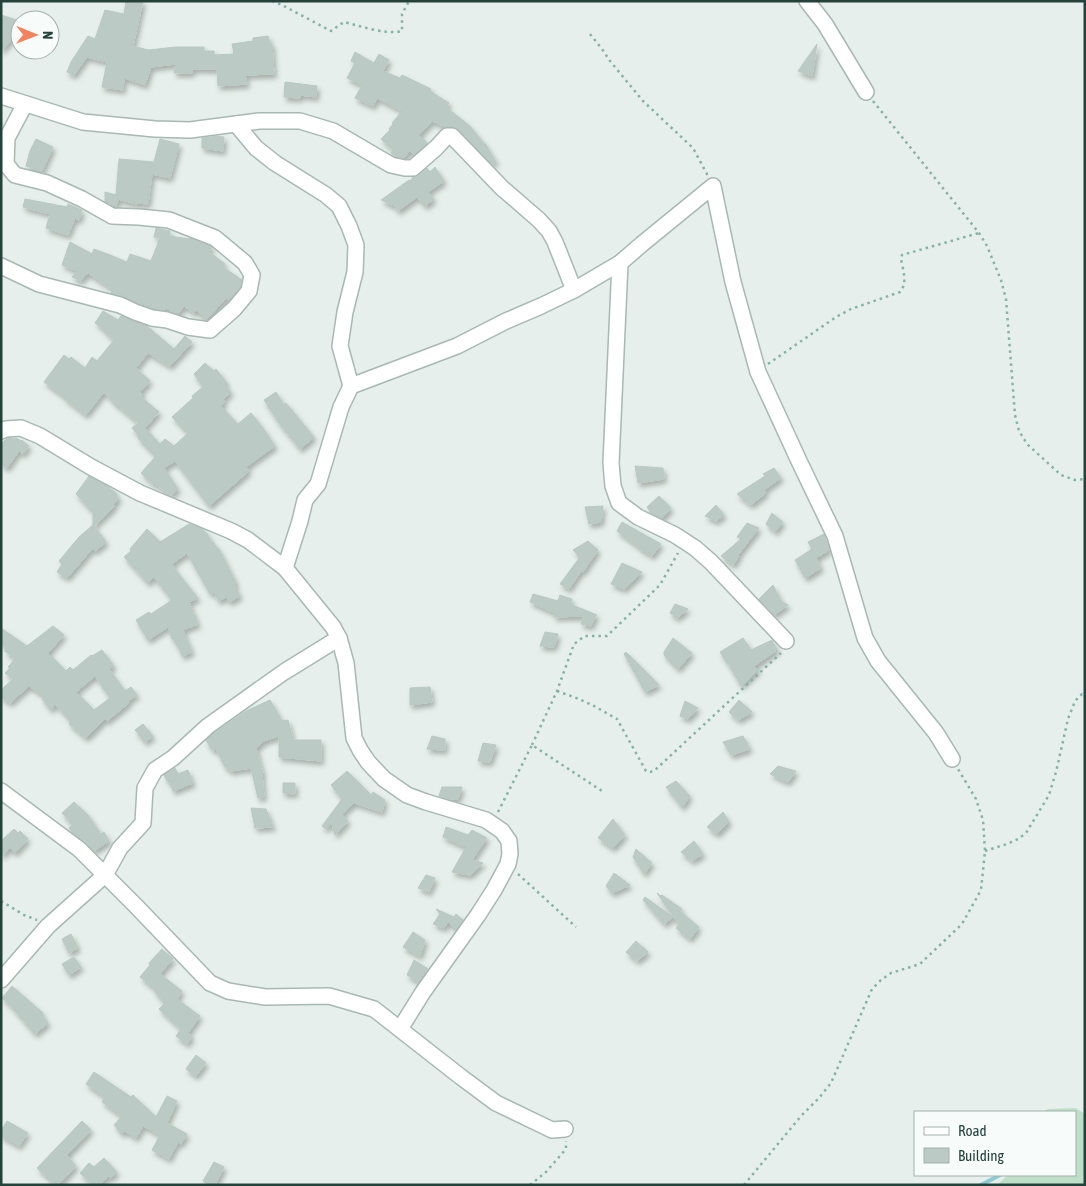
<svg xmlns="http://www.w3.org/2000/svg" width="1086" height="1186" viewBox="0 0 1086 1186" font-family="'Asap Condensed',sans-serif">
<defs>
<filter id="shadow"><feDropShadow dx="2.5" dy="4" stdDeviation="2.5" flood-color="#0004"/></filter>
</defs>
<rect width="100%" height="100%" fill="#e6efeb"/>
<!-- green -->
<polygon fill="#bfe0c8" points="1076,1108 1085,1114 1085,1185 997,1185 1008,1175 1075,1175 1075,1112 1042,1112 1048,1109"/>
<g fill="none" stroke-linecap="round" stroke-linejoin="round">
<!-- stream -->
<polyline stroke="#8ec9d4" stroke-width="4" points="981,1185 1000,1175"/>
</g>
<!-- building -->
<g fill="#bbcac4" stroke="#b8c9c2" fill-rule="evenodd" filter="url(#shadow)">
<polygon points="126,1 143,1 133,46 148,50 176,47 204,47 204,51 214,51 214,55 234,54 232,44 253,41 253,38 268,36 270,44 272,44 274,74 245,75 247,84 218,86 217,69 192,69 192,73 174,73 176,64 151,67 145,85 124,78 123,90 102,87 107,62 87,57 74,75 67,72 71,62 88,36 95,39 105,10 124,14"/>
<polygon points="1,15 17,20 10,41 1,51"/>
<polygon points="817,44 812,76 798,71"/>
<polygon points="355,52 374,63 379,54 389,60 383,71 400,78 402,75 431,89 430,91 449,103 446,107 470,126 477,135 486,145 496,162 492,164 456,128 446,127 432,121 419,135 427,143 414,155 410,150 404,158 396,157 391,153 393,150 381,139 390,130 389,129 393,124 392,123 402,111 377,98 373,106 355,98 362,85 347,78 355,63 351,61"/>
<polygon points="285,82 317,86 316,97 300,95 300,98 284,97"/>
<polygon points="215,136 224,137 223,151 202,148 202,138 212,137"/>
<polygon points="36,139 53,147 42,171 26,166 30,151"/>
<polygon points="160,139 179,144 170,178 152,174 148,204 138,203 137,204 118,199 116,206 105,202 105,192 116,195 119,159 154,162"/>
<polygon points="435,167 444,181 428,192 434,199 425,206 417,197 398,211 393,204 392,205 381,200 409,180 410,181 413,177 419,175 427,168 430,172"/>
<polygon points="25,199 67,207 68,204 82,210 79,220 75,218 68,235 46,228 50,214 23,207"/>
<polygon points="156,228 170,231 169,236 190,239 190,238 210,246 212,247 209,252 225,264 223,267 242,280 240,287 229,300 226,298 206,320 196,310 194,313 184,306 178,314 171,311 166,308 165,310 154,309 124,296 111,293 112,289 88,273 87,275 86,274 81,281 72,277 77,271 62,265 70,242 92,254 94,249 110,255 127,262 130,254 151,261 160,238 154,237"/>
<polygon points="103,311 118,320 121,316 147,326 174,349 185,336 192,342 170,366 148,353 136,368 150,381 140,392 143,395 141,397 159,412 145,428 160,444 165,439 174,446 188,433 172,417 193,398 192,396 203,387 194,374 205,363 214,371 216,369 227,383 225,385 231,392 223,399 225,401 221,406 238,424 251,413 265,431 275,446 246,467 249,471 209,506 175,461 164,468 178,489 171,495 154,483 153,484 141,473 156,456 138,438 140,437 132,428 138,423 117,405 117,406 104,392 86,415 64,398 65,397 44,382 64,355 69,359 71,357 85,368 92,357 97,361 114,340 104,331 105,330 95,323"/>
<polygon points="276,392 284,405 286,403 314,437 300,449 279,423 264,400"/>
<polygon points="8,438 12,438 14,439 16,438 21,441 22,440 29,446 23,454 19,451 7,468 1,464 1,444 5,440"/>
<polygon points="635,466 663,468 664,479 638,483"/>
<polygon points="774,468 781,478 764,490 766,493 752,504 749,504 737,494 765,476 763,474"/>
<polygon points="89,476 109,487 117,494 116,495 119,499 113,505 115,506 94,526 106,542 95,551 93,548 67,578 57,572 62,564 59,561 79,537 93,525 93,512 76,494"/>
<polygon points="659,496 671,508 662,518 651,513 647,507"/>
<polygon points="716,505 724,515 716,521 705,516"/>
<polygon points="603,506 601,522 589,524 585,507"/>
<polygon points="772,513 783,522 775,532 766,524"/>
<polygon points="622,522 661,544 652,556 639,548 639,547 617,531"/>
<polygon points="747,523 759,528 738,555 739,556 733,565 721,556 741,539 737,537"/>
<polygon points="189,524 203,529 206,534 207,533 212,543 213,542 218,549 219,549 236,583 234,585 240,596 229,602 227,597 218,601 214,592 210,594 187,553 172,564 177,572 198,598 189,602 198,624 183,630 192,652 182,656 178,646 177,646 173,638 172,639 168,627 148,640 136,620 149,612 151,614 172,600 154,577 148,583 124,557 131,551 130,549 147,529 160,542"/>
<polygon points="824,534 829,550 816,558 821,568 805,578 795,560 812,549 808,542"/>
<polygon points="588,541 598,550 583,572 581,571 569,589 560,584 580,557 573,550"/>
<polygon points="622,563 642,572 624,589 611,584"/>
<polygon points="773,585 781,601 788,605 774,615 759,599"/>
<polygon points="533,594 558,601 560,595 572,599 570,604 597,615 596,615 591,626 581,624 584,616 554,617 555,613 530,602"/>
<polygon points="675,604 688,609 677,618 670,613"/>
<path d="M53 626 64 635 48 653 66 671 70 667 73 670 91 655 92 656 102 650 114 666 109 669 125 691 131 687 137 695 128 701 129 703 107 721 105 719 86 738 69 724 71 721 55 704 51 710 42 699 44 696 29 686 10 703 1 697V690L13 679 5 673 10 668 8 667 15 659 5 651 9 648 1 644V628L27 646ZM95 676 110 698 94 710 76 692Z"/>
<polygon points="545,632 558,634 554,647 540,646"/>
<polygon points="673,638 692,653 678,669 664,655 664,652"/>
<polygon points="743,638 751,650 772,640 777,650 754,666 758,670 741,686 728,663 727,663 720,652"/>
<polygon points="626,652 659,685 645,692 624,654"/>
<polygon points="430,687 432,702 410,705 410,688"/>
<polygon points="270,700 282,721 288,720 293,740 321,740 321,761 279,757 279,736 264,741 256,748 263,773 262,774 264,797 258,798 251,768 231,771 225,767 216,749 212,750 206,740 214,733 246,711"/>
<polygon points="739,700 752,712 738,720 729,712"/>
<polygon points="685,701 698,708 688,719 680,716"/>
<polygon points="143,724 153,736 145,742 135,730"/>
<polygon points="432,736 445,739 445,750 427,749"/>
<polygon points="743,736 750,749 731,755 723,742"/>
<polygon points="483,743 496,745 490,762 478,761"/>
<polygon points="778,766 796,771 788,782 770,774"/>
<polygon points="175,768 178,774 188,770 193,783 173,791 169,780 167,781 164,775"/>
<polygon points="347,771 371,795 373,792 385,800 382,812 354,803 342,814 348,821 335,835 332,823 326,829 322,826 342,799 331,785"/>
<polygon points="676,781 690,796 682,807 666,787"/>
<polygon points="283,783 295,783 295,794 283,793"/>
<polygon points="442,787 462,787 458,799 449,799 439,796"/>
<polygon points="74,802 88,815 101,834 104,832 109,841 94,851 85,841 72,832 69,828 73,825 62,813"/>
<polygon points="251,808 266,809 273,827 255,828"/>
<polygon points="723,812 729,822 717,834 707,827"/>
<polygon points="613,819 625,835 613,848 598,838"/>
<polygon points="446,827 468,835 472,830 487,838 472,860 483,863 470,875 452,872 466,847 443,837"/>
<polygon points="14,829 18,833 20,831 28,839 15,853 10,848 1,856 1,841"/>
<polygon points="694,841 703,854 692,861 681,852"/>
<polygon points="636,849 652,863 644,874 633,857"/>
<polygon points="614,873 630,885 612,893 606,886"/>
<polygon points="426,875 435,878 429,892 418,888"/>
<polygon points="657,893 661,896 662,895 682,909 680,911 699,927 690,939 676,928 679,925"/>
<polygon points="645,897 673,917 664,924 643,900"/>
<polygon points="436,909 454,917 456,914 463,920 456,930 448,922 444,928 433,924 440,914"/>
<polygon points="413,932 425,940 420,956 403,947"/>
<polygon points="71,934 78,948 69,953 62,939"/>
<polygon points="636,941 648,952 637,961 626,952"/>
<polygon points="162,949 173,959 160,974 182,991 177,999 200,1016 188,1033 192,1036 187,1044 176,1036 181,1029 159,1009 165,1003 154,991 155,989 140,977 150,965 149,963"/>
<polygon points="74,957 81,967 69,975 62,964"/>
<polygon points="414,960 428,969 418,982 407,975"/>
<polygon points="12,986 43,1013 42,1015 48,1023 35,1034 10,1005 2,998"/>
<polygon points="196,1055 206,1063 196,1076 186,1069"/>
<polygon points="94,1072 131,1097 133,1095 156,1117 167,1096 177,1101 167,1123 187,1134 181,1144 178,1142 169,1159 152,1150 160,1135 143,1126 136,1138 125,1131 122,1134 114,1125 122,1116 102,1102 105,1097 86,1084"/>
<polygon points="7,1121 28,1133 19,1146 1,1136 1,1131"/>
<polygon points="82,1121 91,1130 67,1155 76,1166 58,1185 56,1185 37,1168"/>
<polygon points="104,1158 117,1172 110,1178 108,1176 100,1185 93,1185 80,1173 89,1163 94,1167"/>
<polygon points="214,1162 224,1167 215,1185 210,1185 203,1181"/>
</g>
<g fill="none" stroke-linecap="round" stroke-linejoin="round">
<!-- minor casing -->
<g stroke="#a8b8b2" stroke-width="18">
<g id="minor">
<polyline points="807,1 825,24 866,92"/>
<polyline points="1,96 83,122 155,129 190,130 259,121 300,121 333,131 391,165 405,168 413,168 436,148 447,136 452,136 502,188 539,220 549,231 555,242 574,290"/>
<polyline points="236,124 256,148 275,163 326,195 339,206 349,226 356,245 355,272 345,312 340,346 351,386"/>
<polyline points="620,263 611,463 613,486 619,503 638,517 675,535 695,548 711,562 786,641"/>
<polyline points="1,266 39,284 120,305 135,312 152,318 167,320 188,327 210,330 234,309 249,291 252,275 245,263 215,238 169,220 139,217 112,216 82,199 47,183 15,175 6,164 7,138 25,104"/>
<polyline points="1,431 6,429 21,428 40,436 91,467 140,493 231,531 248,540 285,568 333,627 339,638 346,663 354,738 360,750 368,762 384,779 407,795 426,802 486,820 502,831 509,841 510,854 508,864 494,890 478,915 423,992 400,1029"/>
<polyline points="285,568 300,521 305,500 318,484 341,407 351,386 457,346 506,321 541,306 574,290 620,263 642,244 713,186 733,282 758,372 799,461 835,536 865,638 878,661 936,733 952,759"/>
<polyline points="1,791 79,849 135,905 210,983 228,991 265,997 329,996 374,1009 461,1077 496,1103 552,1130 565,1129"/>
<polyline points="1,980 48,926 105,875 120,848 143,823 145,788 155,770 173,758 208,726 284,672 339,638"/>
</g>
</g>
<!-- path -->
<g stroke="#86b3a5" stroke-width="2.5" stroke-dasharray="2.5 4" stroke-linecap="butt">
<path d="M272 1 282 5 331 31 344 22C360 26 386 35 402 31V14L409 1"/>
<polyline points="590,34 602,49 610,61 643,101 693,148 708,176"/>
<polyline points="873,101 979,233 987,246 1001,280 1006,299 1015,415 1019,431 1027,444 1061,475 1075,480 1085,479"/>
<path d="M768 364 836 317 851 309 900 292C908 283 903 270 901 259L902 255 979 233"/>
<polyline points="557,691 579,699 594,706 617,719 646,771 650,772 654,771 781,653"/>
<polyline points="532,745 557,691 574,644 585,636 607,636 660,585 678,553"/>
<polyline points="498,812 532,745 602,791"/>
<polyline points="985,851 1007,844 1018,839 1026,833 1049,795 1056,772 1068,719 1075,701 1082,694 1085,694"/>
<polyline points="518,874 576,927"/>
<polyline points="1,901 24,915 37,920"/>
<polyline points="530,1185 546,1172 566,1149 566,1141"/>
<polyline points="744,1185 801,1116 819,1098 831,1083 872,989 881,980 891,973 920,964 962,924 981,890 985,851 983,820 976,799 958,769"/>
</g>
<!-- minor -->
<use href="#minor" stroke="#fff" stroke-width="15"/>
</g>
<!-- border -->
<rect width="1086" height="1186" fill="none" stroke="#24423a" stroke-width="5"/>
<!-- legend -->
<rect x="914" y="1111" width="162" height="65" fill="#f7fbf9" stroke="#a3b1ad"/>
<rect x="924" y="1127" width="25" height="8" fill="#ffffff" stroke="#a3b1ad"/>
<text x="958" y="1136" font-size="15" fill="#24423a">Road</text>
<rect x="924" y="1148" width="25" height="15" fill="#bbcac4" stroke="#a3b1ad"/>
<text x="958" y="1161" font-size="15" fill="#24423a">Building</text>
<!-- north arrow -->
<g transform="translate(35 35) rotate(91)"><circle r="24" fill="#f7fbf9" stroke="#a3b1ad"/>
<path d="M0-4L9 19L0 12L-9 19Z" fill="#f4845f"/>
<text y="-8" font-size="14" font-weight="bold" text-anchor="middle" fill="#24423a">N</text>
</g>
</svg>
